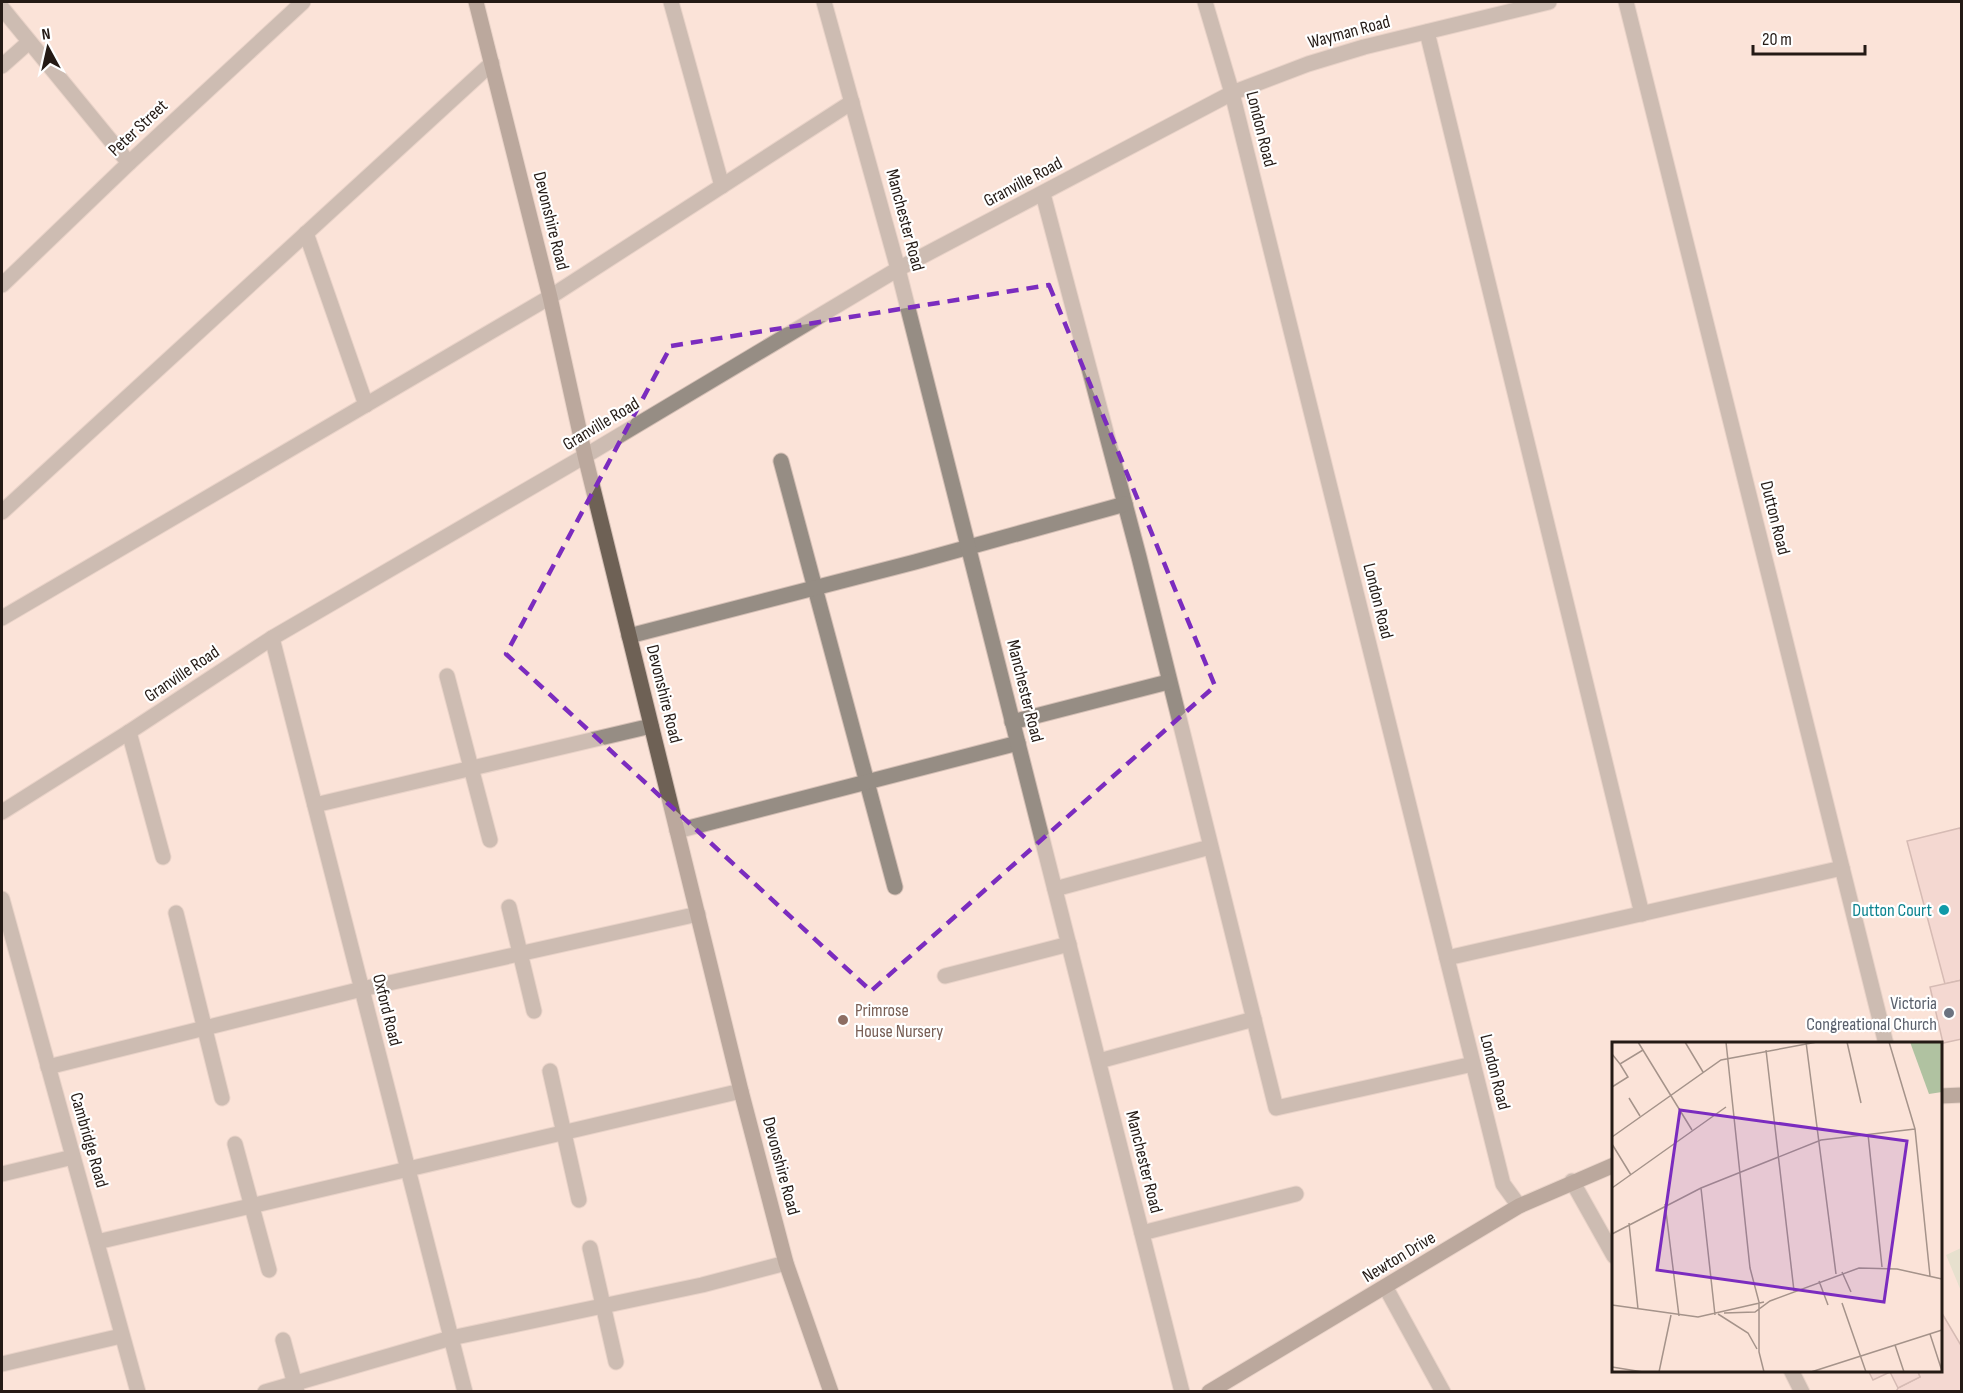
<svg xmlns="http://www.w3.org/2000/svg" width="1963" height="1393" viewBox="0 0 1963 1393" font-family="'Sofia Sans Condensed',sans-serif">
<rect width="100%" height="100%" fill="#fbe3d8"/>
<!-- green -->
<polygon fill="#cedcc1" points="1961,1248 1961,1291 1946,1255"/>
<!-- building -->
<g fill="#eccac7" stroke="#a88987" stroke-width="1.5">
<polygon points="1960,828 1962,835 1962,980 1945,984 1907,841"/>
<polygon points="1962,980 1962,1039 1943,1043 1930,987"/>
<polygon points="1940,1310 1962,1347 1962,1392 1896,1392 1898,1388 1920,1377 1917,1370 1940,1370"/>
<polygon points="1868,1370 1917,1370 1920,1377 1898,1388 1890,1372 1873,1380"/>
</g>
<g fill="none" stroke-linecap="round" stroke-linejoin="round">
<!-- service casing -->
<g stroke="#d4bfb5" stroke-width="17">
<g id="service">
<polyline points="671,2 722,186"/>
<polyline points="1427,32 1642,914"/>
<polyline points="2,66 29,42"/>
<polyline points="1043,194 1139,557 1276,1108 1473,1064"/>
<polyline points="306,233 366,405"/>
<polyline points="781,461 895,887"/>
<polyline points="2,512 492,63"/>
<polyline points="2,618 550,297 852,102"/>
<polyline points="629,636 915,562 1125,504"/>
<polyline points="447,676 490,840"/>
<polyline points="1012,722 1168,682"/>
<polyline points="129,732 163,857"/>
<polyline points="315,805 651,726"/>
<polyline points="677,831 1018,743"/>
<polyline points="1055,889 1210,847"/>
<polyline points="509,907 534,1011"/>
<polyline points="176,913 222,1098"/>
<polyline points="1447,958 1842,868"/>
<polyline points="945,976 1069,944"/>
<polyline points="1099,1061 1254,1019"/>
<polyline points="48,1067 362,989 698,914"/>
<polyline points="550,1071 579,1200"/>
<polyline points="235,1144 269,1270"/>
<polyline points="2,1174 73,1157"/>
<polyline points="1142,1233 1296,1194"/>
<polyline points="97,1242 741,1091"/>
<polyline points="590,1248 616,1362"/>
<polyline points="283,1340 297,1392"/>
<polyline points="2,1364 121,1336"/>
<polyline points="1791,1370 1802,1392"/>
<polyline points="265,1392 451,1338 702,1285 786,1263"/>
</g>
</g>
<!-- minor casing -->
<g stroke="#d4bfb5" stroke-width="17">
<g id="minor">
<polyline points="824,2 898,269 1182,1392"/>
<polyline points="1205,2 1232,93 1503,1184 1519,1206"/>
<polyline points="1626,2 1886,1044"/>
<polyline points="2,8 129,163"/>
<polyline points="2,285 129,163 303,2"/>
<polyline points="272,638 465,1392"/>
<polyline points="2,812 129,732 272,638 585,456 898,269 1232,93 1308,64 1364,47 1549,2"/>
<polyline points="2,899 138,1392"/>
<polyline points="1572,1181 1614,1256"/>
<polyline points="1386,1288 1443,1392"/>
</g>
</g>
<!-- secondary casing -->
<g stroke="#d4bfb5" stroke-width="17">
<g id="secondary">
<polyline points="476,2 550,297 585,456 741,1091 786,1263 831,1392"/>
<polyline points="1940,1096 1962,1095"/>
<polyline points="1209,1392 1519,1206 1614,1165"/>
</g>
</g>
<!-- service -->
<use href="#service" stroke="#968d84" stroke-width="15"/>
<!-- minor -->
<use href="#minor" stroke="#968d84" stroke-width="15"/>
<!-- secondary -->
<use href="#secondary" stroke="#6e6155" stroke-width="15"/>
</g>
<!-- marked area -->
<path d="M0 0H1963V1393H0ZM1049 285 1215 686 871 991 506 654 671 346Z" fill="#fbe3d8" fill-opacity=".55" fill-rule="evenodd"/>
<path fill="none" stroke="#7b2cbf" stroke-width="4.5" stroke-dasharray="12 8" stroke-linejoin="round" d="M1049 285 1215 686 871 991 506 654 671 346Z"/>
<!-- markers -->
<circle fill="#0f9aa8" stroke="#fff" stroke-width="2" cx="1944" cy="910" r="6"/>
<circle fill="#6b7280" stroke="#fff" stroke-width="2" cx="1949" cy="1013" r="6"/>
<circle fill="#8d6e63" stroke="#fff" stroke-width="2" cx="843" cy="1020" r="6"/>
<g text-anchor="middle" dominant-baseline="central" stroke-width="4.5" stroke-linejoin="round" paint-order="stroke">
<!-- street labels -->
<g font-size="18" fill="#241a15" stroke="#fff">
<text transform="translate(1349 32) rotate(-15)">Wayman Road</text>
<text transform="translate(138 128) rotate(-43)">Peter Street</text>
<text transform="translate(1261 129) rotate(76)">London Road</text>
<text transform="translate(1023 182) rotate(-28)">Granville Road</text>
<text transform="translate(905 220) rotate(75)">Manchester Road</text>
<text transform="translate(551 221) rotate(76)">Devonshire Road</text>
<text transform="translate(601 424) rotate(-31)">Granville Road</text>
<text transform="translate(1775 518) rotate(76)">Dutton Road</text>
<text transform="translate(1378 601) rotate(76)">London Road</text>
<text transform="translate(182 674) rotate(-34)">Granville Road</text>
<text transform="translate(1025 691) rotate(76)">Manchester Road</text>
<text transform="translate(664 694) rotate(76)">Devonshire Road</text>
<text transform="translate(387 1010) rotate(76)">Oxford Road</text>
<text transform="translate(1495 1072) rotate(76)">London Road</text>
<text transform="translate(89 1140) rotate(74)">Cambridge Road</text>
<text transform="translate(1144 1162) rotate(76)">Manchester Road</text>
<text transform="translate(781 1166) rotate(75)">Devonshire Road</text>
<text transform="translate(1399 1257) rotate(-31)">Newton Drive</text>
</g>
<!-- culture labels -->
<g font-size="18" fill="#0d838f" stroke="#fff" text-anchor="end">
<text x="1932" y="910">Dutton Court</text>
</g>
<!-- worship labels -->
<g font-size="18" fill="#5b616d" stroke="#fff" text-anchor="end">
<text x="1937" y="1003">Victoria<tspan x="1937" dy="21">Congreational Church</tspan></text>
</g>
<!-- education labels -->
<g font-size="18" fill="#785e54" stroke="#fff" text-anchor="start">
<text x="855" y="1010">Primrose<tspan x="855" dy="21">House Nursery</tspan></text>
</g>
</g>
<!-- overview -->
<g transform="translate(1612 1042)">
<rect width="330" height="330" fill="#fbe3d8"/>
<path d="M298 0H330V50L317 52Z" fill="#b0c2a1"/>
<path fill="none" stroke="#a5938a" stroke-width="1.5" d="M26 0 80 88M73 0 91 30M114 0 138 226 147 260V310L152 330M194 0 224 232M235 0 249 61M277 0 303 87 318 234M154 8 182 249M0 12 8 22 31 8M0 45 16 35 8 22M17 56 28 74M256 92 270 225M0 95 109 18 205 0M0 102 19 133M0 146 114 65M89 146 103 273M53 162 67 274M17 181 26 267M0 192 89 146 209 98 303 87M230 230 239 250M207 239 216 263M230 261 254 330M0 263 86 275 152 260M112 271 143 270 158 259 247 226 285 227 330 237M106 272 136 291 145 307M318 292 330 329M283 303 292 330M0 325 31 330M47 330 59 273M199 330 330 288"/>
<path fill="#7b2cbf" fill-opacity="0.15" stroke="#7b2cbf" stroke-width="3" d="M68 68 295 99 272 260 45 228Z"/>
<rect width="330" height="330" fill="none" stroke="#241a15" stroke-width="3"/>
</g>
<!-- border -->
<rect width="1963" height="1393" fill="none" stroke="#241a15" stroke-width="6"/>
<!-- north arrow -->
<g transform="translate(48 48) rotate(352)" stroke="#ffffff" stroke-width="4.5" paint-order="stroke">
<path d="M0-4.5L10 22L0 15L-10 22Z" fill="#241a15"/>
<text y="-9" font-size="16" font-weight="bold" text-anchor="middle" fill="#241a15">N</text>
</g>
<!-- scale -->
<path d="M1753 45v9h112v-9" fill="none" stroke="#241a15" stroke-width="3"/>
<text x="1762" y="45" font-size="18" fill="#241a15" stroke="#ffffff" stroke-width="4.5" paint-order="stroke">20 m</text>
</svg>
